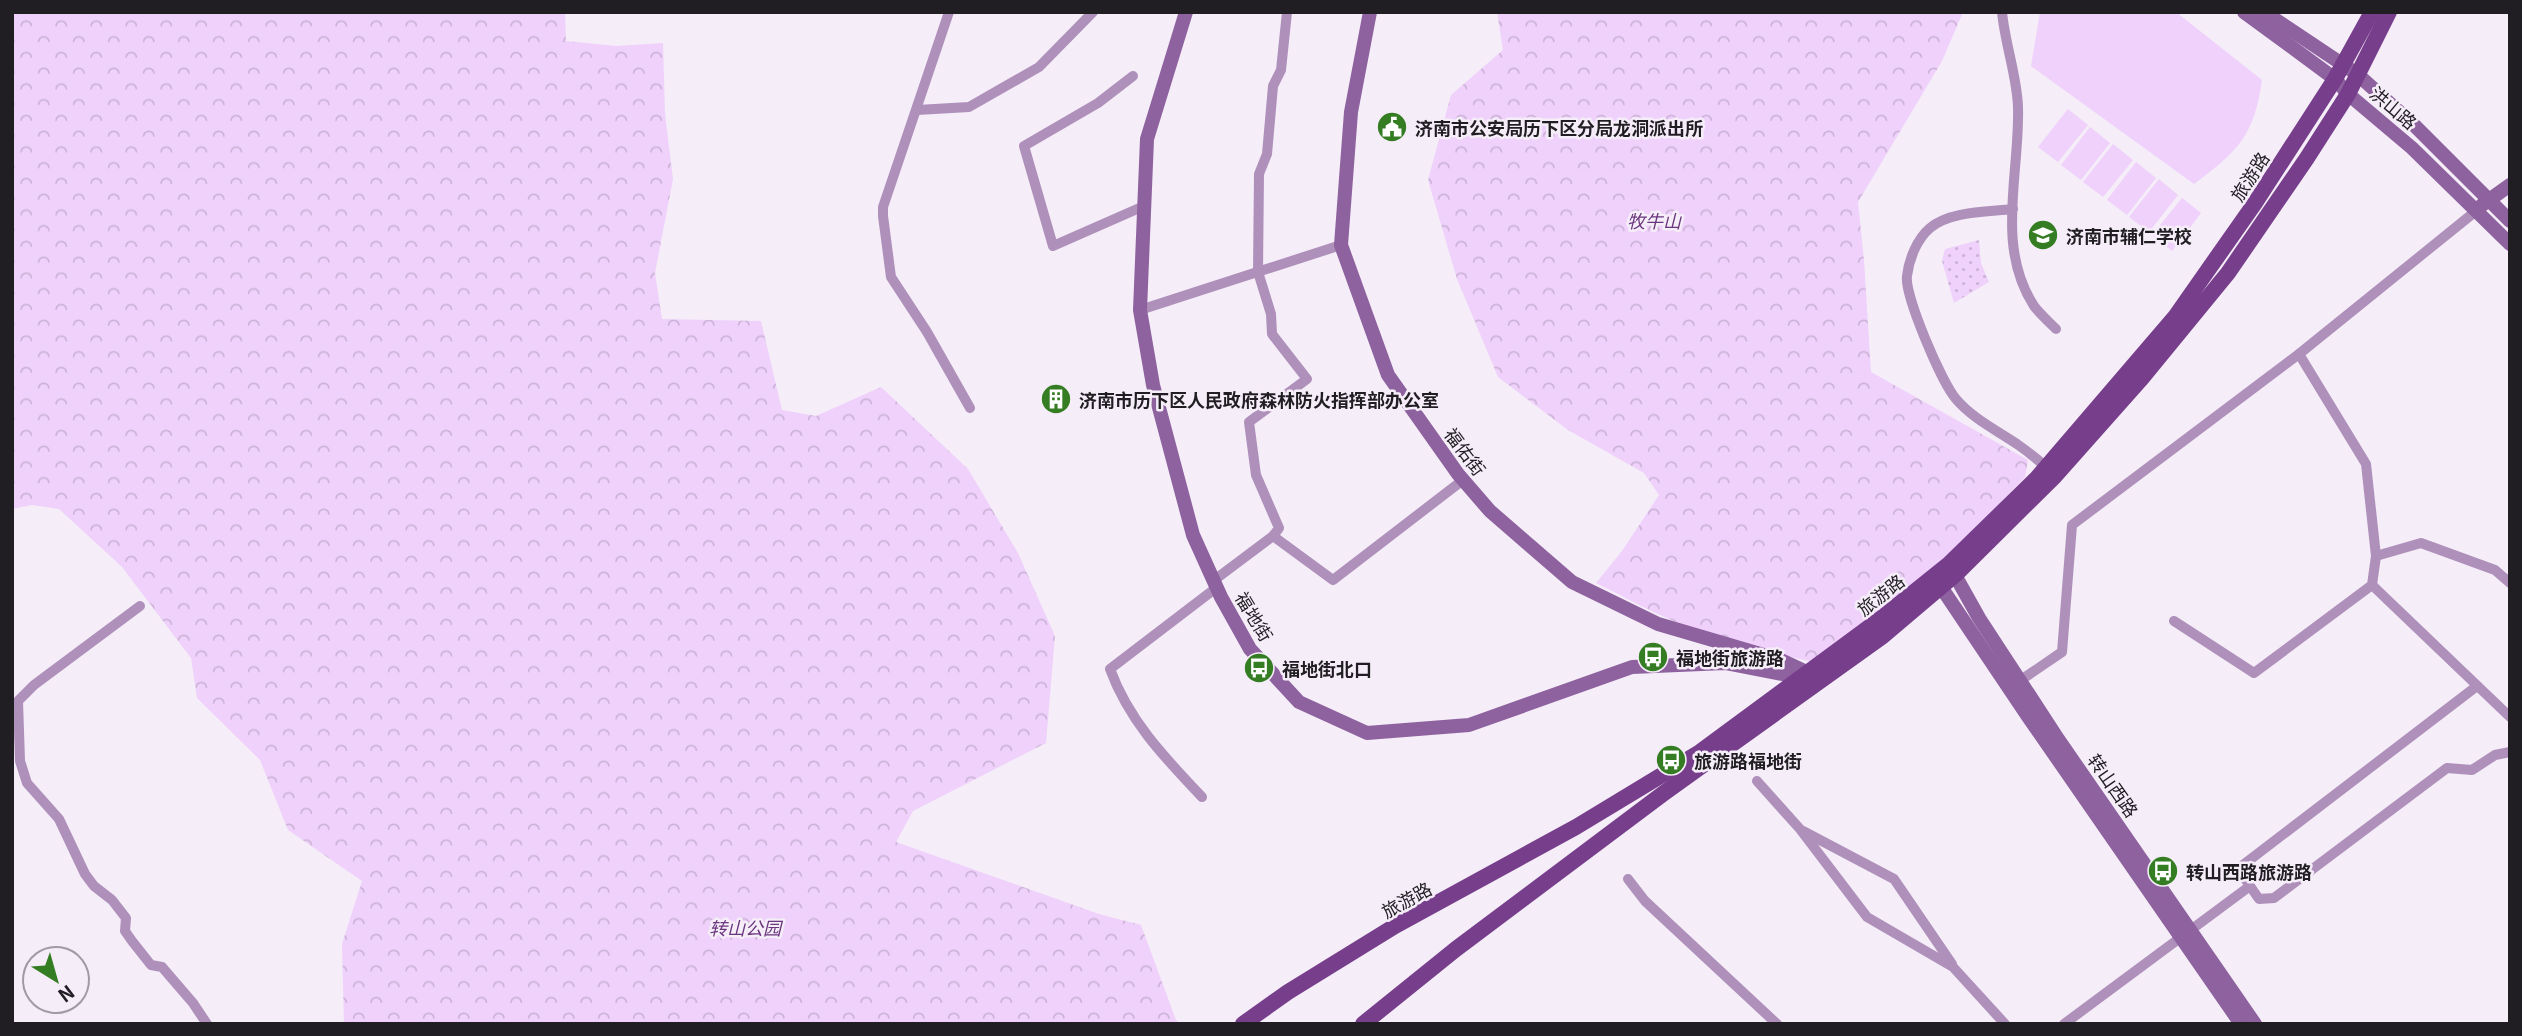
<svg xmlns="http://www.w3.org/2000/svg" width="2522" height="1036" viewBox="0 0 2522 1036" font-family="Georgia,'Noto Sans SC',serif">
<defs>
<pattern id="forest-crowns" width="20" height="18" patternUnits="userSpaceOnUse" patternTransform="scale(1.75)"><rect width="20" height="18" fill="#efd1fb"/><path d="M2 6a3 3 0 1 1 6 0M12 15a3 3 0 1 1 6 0" fill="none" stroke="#cdb3d7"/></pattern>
<pattern id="park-dots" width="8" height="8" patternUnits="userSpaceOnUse" patternTransform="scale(1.75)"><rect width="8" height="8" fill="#efd1fb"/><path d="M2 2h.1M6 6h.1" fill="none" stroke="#cdb3d7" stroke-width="1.8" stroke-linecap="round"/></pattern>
</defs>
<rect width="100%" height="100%" fill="#f5edf8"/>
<!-- grass -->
<g fill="#efd1fb">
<path d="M2040 12H2176L2262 80C2254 136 2238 151 2194 184L2031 66Z"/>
<polygon points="2068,109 2088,125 2058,162 2038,147"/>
<polygon points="2090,127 2110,143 2081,180 2061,165"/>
<polygon points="2113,144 2133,160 2103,197 2083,182"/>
<polygon points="2136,162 2156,178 2127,215 2107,200"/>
<polygon points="2159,179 2178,195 2149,232 2129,217"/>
<polygon points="2182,198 2201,213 2172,251 2152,235"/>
</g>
<!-- forest -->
<g fill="url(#forest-crowns)">
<polygon points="12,12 565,12 566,41 616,46 663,43 665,114 673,179 655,273 662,319 761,321 782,410 816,416 881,387 968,469 1018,553 1055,636 1046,743 913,811 896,842 1099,914 1141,925 1176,1020 1181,1024 344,1024 342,944 362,881 288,830 260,760 197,698 191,658 122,567 59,509 32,505 12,509"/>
<path d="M1497 12H1963L1942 61 1858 202 1864 260 1871 372 2028 460 2025 477 1936 569 1813 662C1773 653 1732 644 1693 629 1659 616 1628 599 1596 583L1622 551 1659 495 1644 473 1568 430 1498 377 1457 279 1428 180 1451 95 1503 50Z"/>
</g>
<!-- park -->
<polygon fill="url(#park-dots)" points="1979,240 1981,263 1989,282 1954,303 1942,261 1945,249"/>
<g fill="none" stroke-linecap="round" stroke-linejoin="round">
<!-- street -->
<g stroke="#af90bb" stroke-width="10">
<polyline points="949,12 883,207 883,216 891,277 927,332 970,408"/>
<path d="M2002 12C2005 44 2017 76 2018 107 2020 174 1995 246 2034 306 2040 314 2049 322 2056 329"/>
<polyline points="1133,76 1098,103 1024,146 1053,246 1144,206"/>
<polyline points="917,110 969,107 1039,67 1093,12"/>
<path d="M2013 209C1987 212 1950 211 1930 228 1917 239 1909 259 1907 276 1904 295 1942 383 1956 399 1972 418 1996 430 2017 444 2027 451 2037 459 2046 467"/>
<polyline points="1140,310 1341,245"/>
<polyline points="2299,354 2366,464 2376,556 2421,543 2495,570 2510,583"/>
<polyline points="1273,536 1279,528 1256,475 1249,422 1307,379 1272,334 1271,314 1258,272 1259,174 1267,154 1273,86 1281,70 1287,12"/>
<polyline points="1213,581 1273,536 1333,580 1463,480"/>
<polyline points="2372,585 2510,717"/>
<polyline points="140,606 34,685 18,701 20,761 27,783 59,819 85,874 94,886 112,900 126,918 125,931 132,941 151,965 162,967 193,1003 207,1024"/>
<polyline points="2174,621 2254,673 2372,585 2376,556"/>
<polyline points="2021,680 2062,652 2072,525 2299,354 2476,211"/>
<polyline points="2477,686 2243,865 2241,873 2259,899 2274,898 2447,768 2472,770 2495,755 2510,752"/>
<polyline points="1757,781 1800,829 1867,917 1953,967 2005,1024"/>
<path d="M1202 797C1165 758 1129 721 1110 669L1216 588"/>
<polyline points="1803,831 1894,879 1952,964"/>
<polyline points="1628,879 1645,901 1777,1024"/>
<polyline points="2064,1024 2250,886"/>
</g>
<!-- secondary -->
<g stroke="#8e619f" stroke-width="14">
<polyline points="1186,12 1147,139 1140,310 1153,385 1193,535 1221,597 1250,649 1299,702 1367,733 1469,725 1632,667 1725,663 1808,679"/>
<polyline points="1370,12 1351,112 1341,245 1388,375 1458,474 1490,511 1572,582 1658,624 1781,660 1811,674"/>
<polyline points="2244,12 2335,79 2348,94 2412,148 2510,244"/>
<polyline points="2264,12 2357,74 2415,126 2510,221"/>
<polyline points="2482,205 2510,185"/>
<polyline points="1951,568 1979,618 2058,739 2255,1024"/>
<polyline points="1935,578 2027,715 2241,1024"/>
</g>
<!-- primary -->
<g stroke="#763e8b" stroke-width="16">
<polyline points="1243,1024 1288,992 1395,926 1576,827 1700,752 1883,617 1949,564 2037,478 2175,317 2255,203 2335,79 2372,12"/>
<polyline points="1363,1024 1456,949 1664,793 1883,636 1955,575 2055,476 2142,378 2228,273 2307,158 2348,94 2389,12"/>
</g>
</g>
<!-- icons -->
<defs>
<g id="civic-disc" transform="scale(1.575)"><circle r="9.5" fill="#357d23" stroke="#f5edf8"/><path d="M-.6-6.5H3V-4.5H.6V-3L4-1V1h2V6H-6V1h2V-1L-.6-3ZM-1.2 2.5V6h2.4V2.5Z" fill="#fff"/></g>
<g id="school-disc" transform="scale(1.575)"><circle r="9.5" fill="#357d23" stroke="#f5edf8"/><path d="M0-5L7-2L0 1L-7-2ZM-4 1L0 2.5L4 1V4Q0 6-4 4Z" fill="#fff"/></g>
<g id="building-disc" transform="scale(1.575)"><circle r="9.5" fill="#357d23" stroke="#f5edf8"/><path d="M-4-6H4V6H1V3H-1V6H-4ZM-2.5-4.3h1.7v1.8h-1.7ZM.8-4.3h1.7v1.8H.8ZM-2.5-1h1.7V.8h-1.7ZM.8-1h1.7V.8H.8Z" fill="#fff"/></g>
<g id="bus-disc" transform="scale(1.575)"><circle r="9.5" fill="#357d23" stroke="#f5edf8"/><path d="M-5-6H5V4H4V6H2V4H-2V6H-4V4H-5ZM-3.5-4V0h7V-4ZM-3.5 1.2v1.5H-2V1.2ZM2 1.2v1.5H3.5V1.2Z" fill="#fff"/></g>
</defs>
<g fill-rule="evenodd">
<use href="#civic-disc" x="1392" y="127"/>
<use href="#school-disc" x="2043" y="235"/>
<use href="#building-disc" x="1056" y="399"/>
<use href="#bus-disc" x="1653" y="657"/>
<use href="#bus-disc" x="1259" y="668"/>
<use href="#bus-disc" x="1671" y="760"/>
<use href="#bus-disc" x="2163" y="871"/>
</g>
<g text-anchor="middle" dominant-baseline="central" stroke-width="5" stroke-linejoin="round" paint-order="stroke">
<!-- street labels -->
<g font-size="18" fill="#201e22" stroke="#f5edf8">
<text transform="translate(2394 107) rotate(40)">洪山路</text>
<text transform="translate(2249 176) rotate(-57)">旅游路</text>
<text transform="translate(1466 451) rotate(53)">福佑街</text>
<text transform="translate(1880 594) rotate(-38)">旅游路</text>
<text transform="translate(1255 616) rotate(59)">福地街</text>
<text transform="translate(2114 785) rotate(55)">转山西路</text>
<text transform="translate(1406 899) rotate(-29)">旅游路</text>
</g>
<!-- poi labels -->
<g font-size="18" font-weight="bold" fill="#201e22" stroke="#f5edf8" text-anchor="start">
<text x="1415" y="127">济南市公安局历下区分局龙洞派出所</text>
<text x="2066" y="235">济南市辅仁学校</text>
<text x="1079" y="399">济南市历下区人民政府森林防火指挥部办公室</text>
<text x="1676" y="657">福地街旅游路</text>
<text x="1282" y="668">福地街北口</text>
<text x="1694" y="760">旅游路福地街</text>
<text x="2186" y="871">转山西路旅游路</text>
</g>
<!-- park labels -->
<g font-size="18" font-style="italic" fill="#6b367e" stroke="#f5edf8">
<text x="1654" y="220">牧牛山</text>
<text x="745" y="927">转山公园</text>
</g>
</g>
<!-- border -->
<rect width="2522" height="1036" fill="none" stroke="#201e22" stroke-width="28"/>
<!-- north arrow -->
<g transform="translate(56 980) rotate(143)"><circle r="33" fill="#f5edf8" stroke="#a09aa2" stroke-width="2"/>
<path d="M0-5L12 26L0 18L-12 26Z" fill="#357d23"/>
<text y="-10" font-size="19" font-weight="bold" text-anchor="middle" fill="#201e22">N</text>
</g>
</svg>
